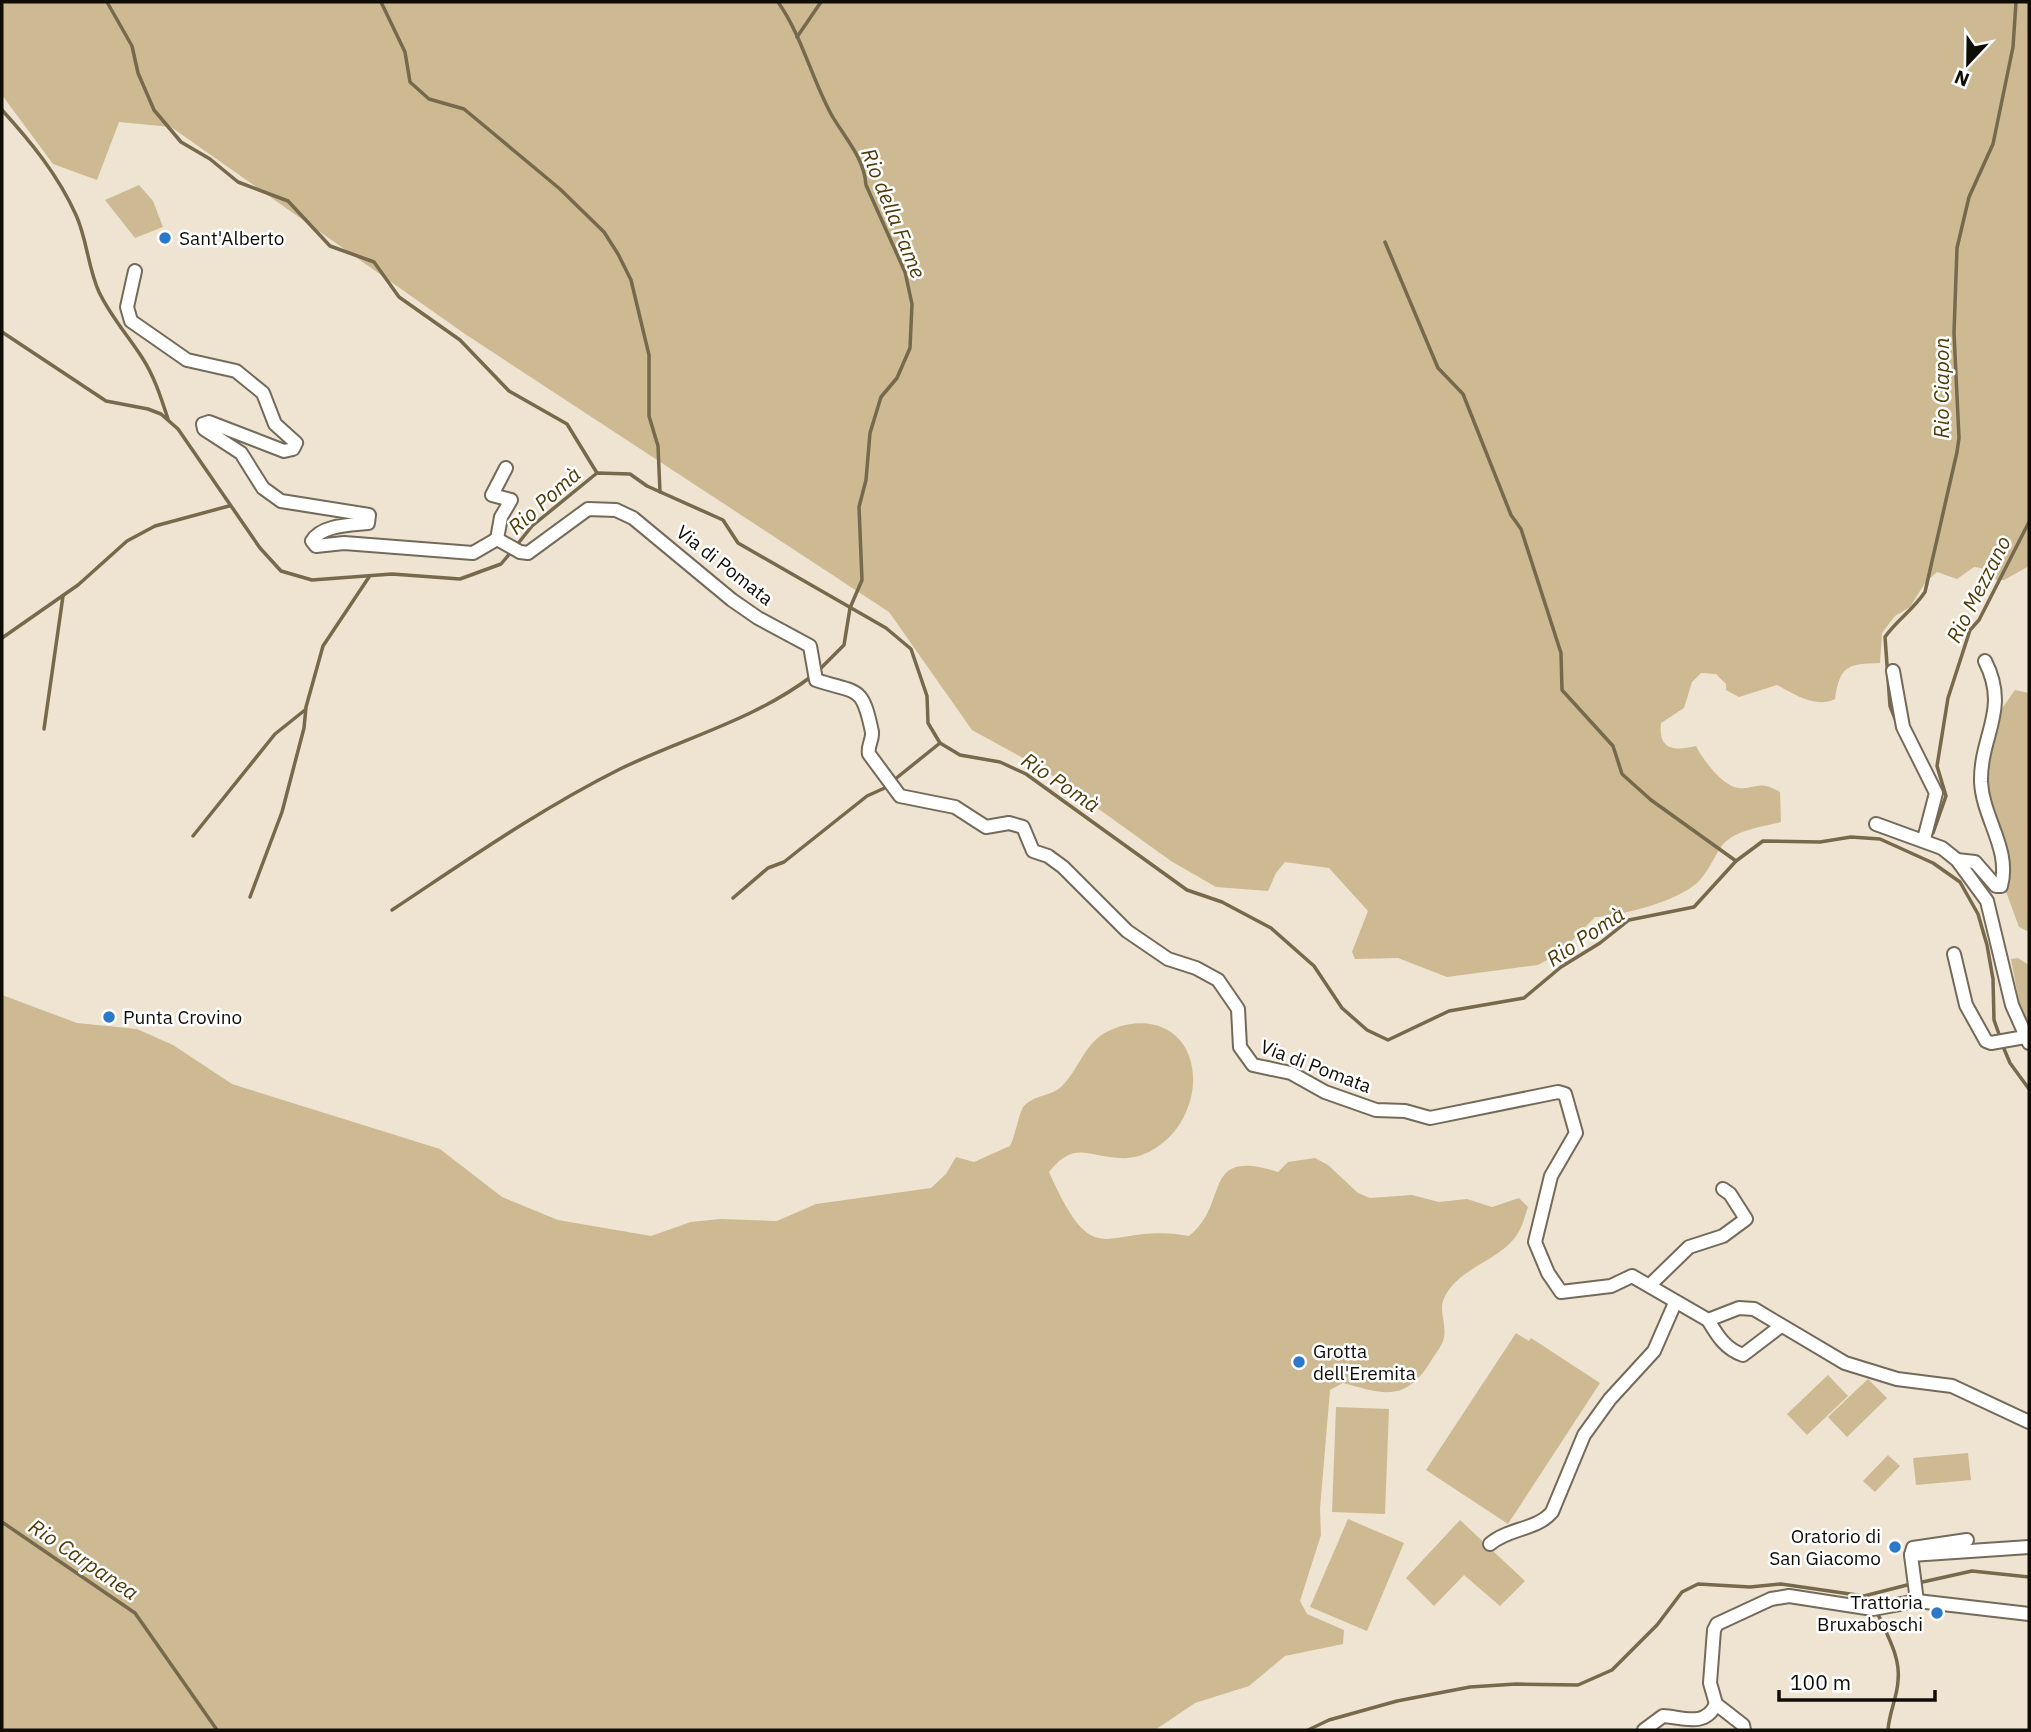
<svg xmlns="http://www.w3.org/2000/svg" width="2031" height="1732" viewBox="0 0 2031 1732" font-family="'IBM Plex Sans',sans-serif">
<rect width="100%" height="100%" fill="#eee4d1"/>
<!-- green -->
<g fill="#cdba93">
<path d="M2 2H2029V566L2004 580H1997C1987 574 1987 568 1974 567L1957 579 1937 572 1925 583 1910 607 1895 616 1882 633 1880 663C1848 664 1840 665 1835 699 1816 709 1794 694 1777 685L1739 697 1726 690V684L1716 674 1701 673 1692 682 1684 708 1661 723C1658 751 1675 751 1696 746 1702 758 1722 786 1738 788 1757 790 1757 779 1780 792L1781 822C1762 827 1733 830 1721 847 1713 859 1707 874 1697 883 1677 901 1622 916 1595 917L1560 953 1538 965 1447 977 1398 958 1355 959 1352 952 1368 911 1329 868 1285 862 1276 873 1268 891 1216 887 1171 861 1043 769 972 730 889 612 465 334 171 127 119 122 97 180 53 164 2 95Z"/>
<polygon points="139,185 153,201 163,227 135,238 105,200"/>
<polygon points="2015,690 2029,693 2029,932 2019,927 2005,889 2009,868 1988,803 1985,777 2001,710"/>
<polygon points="2018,958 2029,965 2029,1025 2023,1023 2011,959"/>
<path d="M2 995 77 1023 137 1029 173 1045 232 1084 440 1149 502 1197 558 1220 651 1236 691 1222 720 1219 777 1221 816 1204 931 1188 946 1174 956 1157 974 1162 1010 1146C1015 1137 1019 1112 1024 1106 1034 1095 1051 1096 1061 1087 1081 1068 1084 1040 1113 1029 1179 1004 1213 1067 1181 1122 1169 1142 1145 1160 1120 1158 1087 1157 1075 1140 1049 1172 1097 1280 1104 1221 1189 1236 1231 1204 1199 1147 1278 1172L1288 1162 1315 1158 1328 1165 1358 1193 1370 1198 1412 1195 1439 1202 1467 1199 1492 1207 1519 1198 1528 1207C1525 1215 1523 1225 1518 1233 1504 1257 1469 1265 1451 1287 1434 1308 1447 1316 1444 1338 1442 1346 1435 1354 1431 1361 1405 1403 1384 1394 1343 1383L1330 1390 1320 1509 1321 1535 1300 1601 1307 1614 1344 1630 1343 1644 1285 1656 1249 1686 1195 1703 1155 1730H2Z"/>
<polygon points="1516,1333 1529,1341 1531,1338 1600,1383 1508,1524 1426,1470"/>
<polygon points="1828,1375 1848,1396 1807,1435 1787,1414"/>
<polygon points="1868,1379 1887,1398 1847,1437 1828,1417"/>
<polygon points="1336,1407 1389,1409 1385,1514 1332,1512"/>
<polygon points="1968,1453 1971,1480 1916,1485 1913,1458"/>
<polygon points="1888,1455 1900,1466 1875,1492 1863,1481"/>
<polygon points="1348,1519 1404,1543 1367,1631 1310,1607"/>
<polygon points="1460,1520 1525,1581 1500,1606 1464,1575 1434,1606 1406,1578"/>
</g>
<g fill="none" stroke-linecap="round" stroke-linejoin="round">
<!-- stream -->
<g stroke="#76694c" stroke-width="3.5">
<polyline points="107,2 132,46 138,73 154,110 181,142 210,159 238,182 288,201 330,246 374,262 399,297 460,340 509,391 567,424 597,473"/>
<polyline points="381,2 405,52 410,82 429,99 464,109 560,189 604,232 618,254 631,280 649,355 649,416 658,446 660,492"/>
<path d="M778 2C802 36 811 77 831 114 844 137 864 157 866 185L905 272 912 304 910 348 897 378 881 397 870 433 866 480 859 507 862 580 850 608 844 645 818 671"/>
<polyline points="797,37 821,2"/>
<path d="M2 110C31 142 58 175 76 215 87 239 88 268 99 292 111 317 129 337 143 359 155 378 161 398 168 419"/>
<polyline points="1385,242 1438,368 1463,394 1511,515 1521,529 1561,653 1562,690 1613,746 1622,774 1651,800 1736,861"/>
<polyline points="2,332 106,401 148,409 161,414 178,429 260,548 281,571 312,580 392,574 460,579 501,564 511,552"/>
<polyline points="516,546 532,526 597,473 630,474 647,486 723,520 738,543 886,628 911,649 927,696 928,723 940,743 960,755 1000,762 1026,774 1187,890 1222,902 1271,928 1314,966 1342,1008 1367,1030 1388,1040 1449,1011 1524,998 1561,967 1600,943 1629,920 1694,907 1736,861 1763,841 1820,842 1851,837 1880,839 1933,863 1960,882 1978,914 1987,945 1993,979 1994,1020 2000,1037"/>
<polyline points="2,638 78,585 127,541 155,526 229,506"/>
<polyline points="44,729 63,596"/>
<path d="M1904 741 1890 706 1885 637C1897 620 1913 610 1925 592L1957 452 1959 438 1954 333 1957 248 1969 197 1993 144 2013 47 2016 2"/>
<polyline points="894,780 940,743"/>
<polyline points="1933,833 1946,796 1937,766 1948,698 1970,630 1979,620 2029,522"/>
<polyline points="193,836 275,734 305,710"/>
<polyline points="250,897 282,812 304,728 306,707 323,646 369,577"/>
<polyline points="733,898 768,868 784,862 867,796 889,786"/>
<path d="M392 910C466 861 540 809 620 769 684 738 754 720 812 676"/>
<polyline points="2002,1044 2010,1063 2029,1089"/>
<polyline points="2,1522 135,1613 217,1730"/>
<polyline points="1918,1583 1972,1571 2029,1577"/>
<path d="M1877 1612C1886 1633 1901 1657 1898 1681 1897 1698 1889 1713 1888 1730"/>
<polyline points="1308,1730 1329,1720 1397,1701 1470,1687 1516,1684 1578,1685 1612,1670 1657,1625 1682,1592 1698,1584 1750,1587 1781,1584 1864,1596 1911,1584"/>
</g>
<!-- minor casing -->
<g stroke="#736a59" stroke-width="16">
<g id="minor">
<path d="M135 271 127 307 131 321 187 360 236 371 263 393 275 424 296 443 293 449 284 451 209 422 203 424 204 429 241 453 263 488 281 501 369 515 368 523C351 525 321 525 312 541L316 546 344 543 473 553 497 539"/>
<path d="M497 539 520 552 528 553 588 509 616 510 633 518 732 600 758 618 810 646 816 680C858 694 862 684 872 732 873 740 867 746 869 754L900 796 955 807 986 827 1009 823 1023 827 1033 851 1048 856 1063 867 1127 931 1168 959 1196 968 1218 980 1238 1009 1240 1047 1253 1065 1291 1073 1325 1092 1376 1110 1405 1111 1430 1118 1558 1092 1565 1094 1576 1133 1551 1176 1535 1242 1548 1273 1561 1292 1611 1286 1632 1276 1708 1320 1739 1308 1754 1309 1845 1363 1897 1379 1952 1386 2029 1422"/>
<polyline points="497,539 501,517 511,500 492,495 506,468"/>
<polyline points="1893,671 1903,727 1936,793 1924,839"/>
<polyline points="1876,824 1942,848 1957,860 1987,901 2012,1005 2029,1043"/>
<path d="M1957 860 1975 862 1996 886H2001C2011 849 1983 819 1981 782 1980 735 2010 710 1985 661"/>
<polyline points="1954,954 1966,1005 1986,1041 1991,1043 2025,1037"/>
<polyline points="1651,1284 1689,1247 1723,1236 1746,1219 1730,1194 1723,1189"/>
<path d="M1708 1320C1717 1335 1725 1349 1743 1355L1781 1326"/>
<path d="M1490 1544C1508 1528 1537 1530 1552 1512L1584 1435 1610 1399 1654 1351 1675 1303"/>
<polyline points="1911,1555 1913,1548 1967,1540"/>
<polyline points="1917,1601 1911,1555 2029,1547"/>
<path d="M1644 1730 1663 1716C1682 1717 1705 1728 1716 1704"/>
<polyline points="1744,1730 1743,1725 1716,1704 1710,1683 1714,1630 1717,1624 1771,1599 1789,1596 1873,1609 1917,1601 2029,1614"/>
</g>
</g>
<!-- minor -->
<use href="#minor" stroke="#fff" stroke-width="12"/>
</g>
<!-- markers -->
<g fill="#2c79c9" stroke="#fff" stroke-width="2.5">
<circle cx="165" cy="238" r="7"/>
<circle cx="109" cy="1017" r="7"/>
<circle cx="1299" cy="1362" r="7"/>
<circle cx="1895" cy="1547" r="7"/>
<circle cx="1937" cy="1613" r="7"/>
</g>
<g text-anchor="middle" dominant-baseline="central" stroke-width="5" stroke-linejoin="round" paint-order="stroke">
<!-- poi labels -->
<g font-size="19" fill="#100d07" stroke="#fff" text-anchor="start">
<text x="179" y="238">Sant'Alberto</text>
<text x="123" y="1017">Punta Crovino</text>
<text x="1313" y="1351">Grotta<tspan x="1313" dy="22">dell'Eremita</tspan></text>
<text x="1881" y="1536" text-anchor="end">Oratorio di<tspan x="1881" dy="22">San Giacomo</tspan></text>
<text x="1923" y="1602" text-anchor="end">Trattoria<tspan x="1923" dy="22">Bruxaboschi</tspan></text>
</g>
<!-- street labels -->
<g font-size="19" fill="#100d07" stroke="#fff">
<text transform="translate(725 565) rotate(38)">Via di Pomata</text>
<text transform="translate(1316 1066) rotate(21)">Via di Pomata</text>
</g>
<!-- water labels -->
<g font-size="21" font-style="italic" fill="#4f3b08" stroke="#fff">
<text transform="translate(894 213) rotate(68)">Rio della Fame</text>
<text transform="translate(1941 388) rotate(-90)">Rio Ciapon</text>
<text transform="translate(544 500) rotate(-42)">Rio Pomà</text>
<text transform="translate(1978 589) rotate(-63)">Rio Mezzano</text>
<text transform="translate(1061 782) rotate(34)">Rio Pomà</text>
<text transform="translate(1585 936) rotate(-34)">Rio Pomà</text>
<text transform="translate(84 1559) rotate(34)">Rio Carpanea</text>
</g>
</g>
<!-- border -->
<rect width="2031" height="1732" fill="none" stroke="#100d07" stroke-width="7"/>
<!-- north arrow -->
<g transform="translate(1968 63) rotate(202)" stroke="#ffffff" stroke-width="5" paint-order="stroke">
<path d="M0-5L12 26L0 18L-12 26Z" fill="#100d07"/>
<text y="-10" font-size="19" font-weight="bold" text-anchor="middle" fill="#100d07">N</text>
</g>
<!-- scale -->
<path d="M1779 1690v10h156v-10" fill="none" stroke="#100d07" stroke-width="3.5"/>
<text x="1790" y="1690" font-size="21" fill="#100d07" stroke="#ffffff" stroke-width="5" paint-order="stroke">100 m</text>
</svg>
